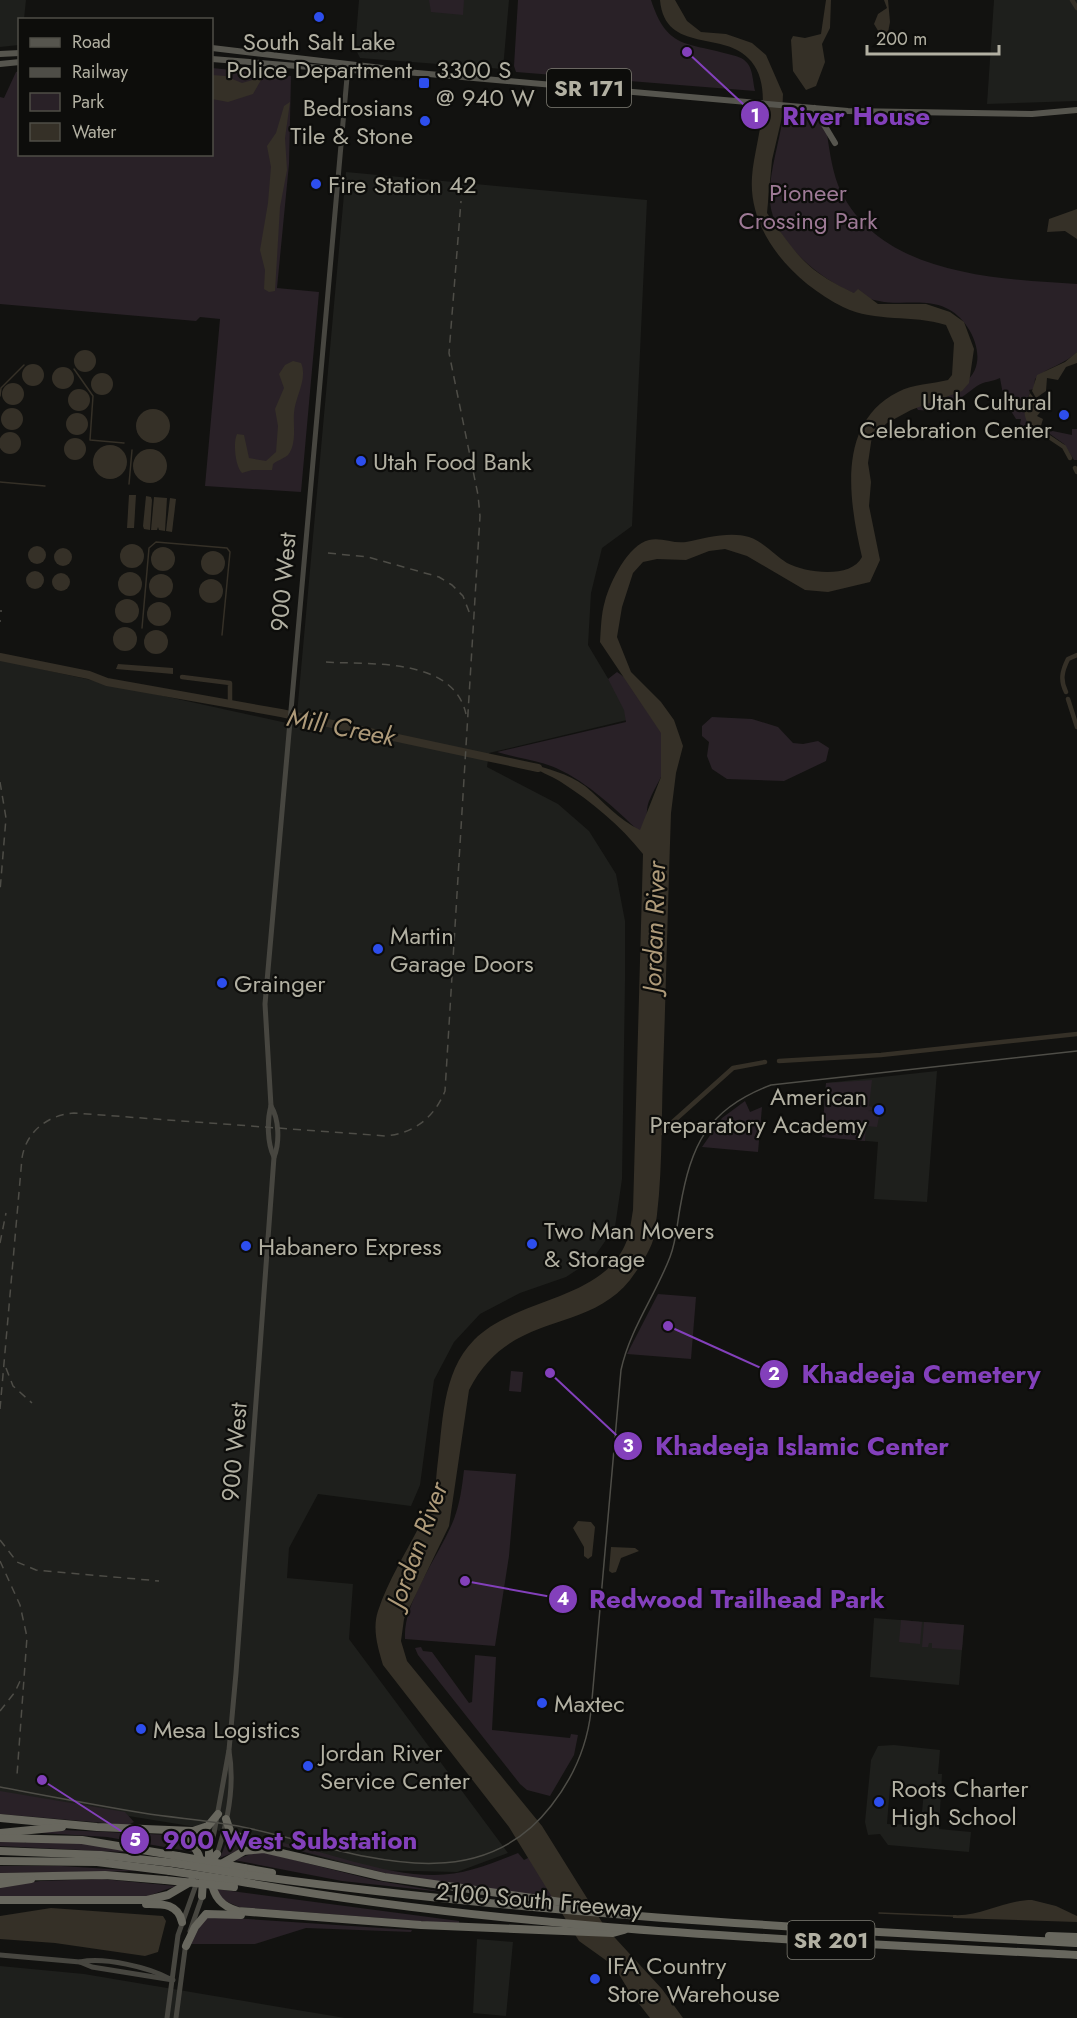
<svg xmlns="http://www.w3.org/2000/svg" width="1077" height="2018" viewBox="0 0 1077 2018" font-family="Jost,sans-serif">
<rect width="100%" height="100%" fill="#121210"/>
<!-- built -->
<g fill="#1e1f1c" fill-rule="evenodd">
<polygon points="0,0 26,0 24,19 20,20 19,45 0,47"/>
<polygon points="359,0 509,0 503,69 360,58 355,48"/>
<polygon points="994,0 1077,0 1077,101 987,104"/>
<polygon points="346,172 647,200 632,526 602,548 591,593 588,645 625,707 627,720 489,753 487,767 558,804 589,831 616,874 625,921 625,981 622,1179 615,1227 592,1260 566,1277 520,1293 480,1314 454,1342 434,1380 420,1485 411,1506 318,1494 289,1548 287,1578 353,1584 349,1639 508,1853 457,1872 368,1870 239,1834 0,1795 0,660 296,725"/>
<polygon points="937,1071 927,1202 874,1199 878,1142 822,1137 826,1083"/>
<polygon points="874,1618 964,1625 959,1685 870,1677"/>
<path d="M894 1745 940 1750 938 1774H942L939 1829 971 1832 969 1852 888 1845 880 1834 868 1835 865 1822 871 1760 878 1746ZM890 1786 924 1789 921 1825 887 1824Z"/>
<polygon points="477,1939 513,1942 506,2016 473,2013"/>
<polygon points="0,1966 84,1974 345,2018 0,2018"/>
</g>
<!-- green -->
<g fill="#292127">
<polygon points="429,0 464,0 463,15 431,12"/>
<path d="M518 0H651C667 49 686 42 728 54 736 56 743 57 748 64 753 71 753 83 755 91L516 72 514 66Z"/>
<polygon points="212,68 291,76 289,164 277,288 319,292 301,492 205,486 220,319 200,317 196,321 0,304 0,97 4,98 16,72 19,71 20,154 212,154"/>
<path d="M783 117 818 120 826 127C829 146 831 166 838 185 876 275 996 279 1077 284V352C1064 365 1047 367 1035 379L1034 389 1029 390 1030 393 1023 408 1038 436 1032 438 1020 424 1021 419H1016L1004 400 1000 378C992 382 984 381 977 386 958 400 943 413 918 410L915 405C931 398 951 392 965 382 992 362 970 318 946 308 924 298 902 306 879 301 837 294 774 248 770 202 768 175 779 144 783 117Z"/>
<polygon points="1043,429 1072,435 1072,429 1077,429 1077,460 1074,460 1064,444"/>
<path d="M617 672C634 682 670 731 669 752 668 769 656 784 650 799 644 810 650 824 641 833 615 809 589 783 556 768 538 760 516 758 497 752L626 722 624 710 608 679Z"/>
<polygon points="712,717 752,719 778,727 793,743 803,744 818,741 829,748 826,761 784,781 727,779 712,769 707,756 709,742 702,736 702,726"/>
<polygon points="872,1080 869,1106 872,1107 872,1110 868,1111 880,1112 877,1127 866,1126 865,1141 822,1137 826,1083"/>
<polygon points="745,1101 750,1112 762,1107 758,1152 702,1147 722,1118"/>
<polygon points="658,1294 696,1297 691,1359 627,1354"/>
<polygon points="511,1371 523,1372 521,1392 509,1391"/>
<path d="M464 1470 516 1474 509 1556 495 1646 405 1639C403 1601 440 1555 454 1519 460 1503 462 1487 464 1470Z"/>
<polygon points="901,1620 922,1622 920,1644 899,1642"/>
<polygon points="924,1622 964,1625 962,1650 932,1648 932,1643 929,1643 928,1647 922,1647"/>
<polygon points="421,1647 423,1651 432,1652 469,1703 472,1702 475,1655 496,1657 492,1730 570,1738 571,1734 578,1735 574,1755 550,1796 527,1790 520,1784 418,1655 415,1648"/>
<polygon points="0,1791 125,1812 134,1822 128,1825 0,1814"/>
<polygon points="64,1830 170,1835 187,1844 193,1852 107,1837 25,1832"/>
<polygon points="228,1837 251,1844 252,1845 220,1858"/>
<polygon points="0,1840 24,1841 25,1843 28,1841 89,1843 141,1853 0,1846"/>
<path d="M273 1841C324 1850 381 1875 434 1875 464 1875 491 1864 518 1853L524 1860 530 1857 563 1900 396 1876 271 1843Z"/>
<polygon points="254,1853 266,1853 374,1880 443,1892 342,1881 234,1860"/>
<polygon points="0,1866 62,1866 140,1871 0,1873"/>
<polygon points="102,1879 176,1886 148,1896 0,1897 0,1887 40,1881"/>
<polygon points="216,1889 459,1921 459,1924 239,1907 223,1900"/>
<polygon points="208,1917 217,1917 412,1930 411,1932 306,1928 255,1944 191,1944 201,1924"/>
</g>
<!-- water -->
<g fill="#353027">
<path d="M660 0H675L687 21 701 32 726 34 752 43 766 55 783 94 782 117 772 160 767 213C798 256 805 270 854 293L858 289 878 304H926L950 312 964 322 974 349 969 383 962 391 911 410 887 423 872 436 868 463 871 482 869 506 880 560 870 582 828 592 805 590 747 556 725 549 709 551 686 560 657 559 643 562 633 573 622 607 617 637 631 672 661 702 674 720 683 746 676 773 671 813C668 899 666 986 663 1072 661 1126 663 1183 654 1236 652 1249 638 1269 630 1280 585 1336 510 1309 469 1390L449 1526 404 1619 401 1641 407 1661 542 1826 605 1927 662 1989 683 2018H650L629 1991 614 1966 579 1941 509 1827 383 1665C378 1648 372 1629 378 1611 391 1571 418 1536 433 1496 436 1488 436 1478 437 1469 443 1426 441 1373 474 1340 515 1298 600 1301 625 1245 630 1235 631 1221 633 1210L643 854C620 825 592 802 561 782 550 775 538 772 528 763 548 769 567 773 585 786 603 801 619 820 640 830L661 777V733L600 642C601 629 601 614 605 601 610 582 628 545 649 540 661 537 674 544 686 542 705 538 730 531 749 537 764 542 774 555 787 563 806 573 851 579 862 557 849 501 836 423 898 392 913 384 932 384 948 380L952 375 954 343 946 325C912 314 876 323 843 307 795 283 748 234 752 177 754 143 776 91 751 61 725 29 665 55 660 0Z"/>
<polygon points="826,0 831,0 830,28 822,44 825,62 816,86 806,90 793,71 791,40 793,36 805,38 821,34"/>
<polygon points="884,0 888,0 890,22 887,38 883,39 874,24 878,14 887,8"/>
<polygon points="212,75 225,76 242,83 259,78 261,80 253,94 228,102 212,99"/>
<polygon points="290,102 285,138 287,170 280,207 275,291 269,292 264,289 265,270 260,250 268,203 271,167 267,146 276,133 284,106"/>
<polygon points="1077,209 1077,239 1065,231 1047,232 1049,219"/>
<circle cx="85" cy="361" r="11"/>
<polygon points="1077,352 1077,363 1066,367 1058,380 1047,378 1046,391 1036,398 1032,391 1037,375 1065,362"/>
<path d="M293 361 301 363C308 379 295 397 294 413 293 425 297 444 288 455 285 458 278 460 273 464L272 470H252L242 473C235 466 233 442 237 434L244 435 249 458 266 461 276 452 278 426 275 409 284 388 279 374 285 365Z"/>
<circle cx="33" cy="375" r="11"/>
<circle cx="63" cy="378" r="11"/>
<circle cx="102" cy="384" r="11"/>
<circle cx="13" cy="394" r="11"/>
<circle cx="79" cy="400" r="11"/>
<path d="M1030 393 1043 409 1037 416 1043 419 1038 436C1023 420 1021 412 1030 393Z"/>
<circle cx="12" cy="419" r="11"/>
<circle cx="153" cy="426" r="17"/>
<circle cx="77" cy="424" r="11"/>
<circle cx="10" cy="443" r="11"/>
<circle cx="75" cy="449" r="11"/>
<circle cx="110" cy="462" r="17"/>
<circle cx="150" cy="466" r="17"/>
<polygon points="129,495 136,495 134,528 127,528"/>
<polygon points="146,496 151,497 152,500 150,530 144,529 143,526"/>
<polygon points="154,497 167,498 165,531 159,530 158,527 157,530 151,530"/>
<polygon points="170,498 176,499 172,532 166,531"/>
<circle cx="132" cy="556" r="12"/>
<circle cx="37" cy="555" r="9"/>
<circle cx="163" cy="559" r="12"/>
<circle cx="63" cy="557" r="9"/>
<circle cx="213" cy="563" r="12"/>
<circle cx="35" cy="580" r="9"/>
<circle cx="130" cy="584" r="12"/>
<circle cx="61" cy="582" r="9"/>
<circle cx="161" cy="586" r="12"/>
<circle cx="211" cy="591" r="12"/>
<circle cx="127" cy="611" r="12"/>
<circle cx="159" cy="614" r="12"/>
<circle cx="125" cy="639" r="12"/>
<circle cx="156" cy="642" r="12"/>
<polygon points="118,664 173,668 173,674 116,669"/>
<polygon points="578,1521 591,1522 595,1527 592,1556 588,1559 584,1556 584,1547 573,1528"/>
<polygon points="611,1547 635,1548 639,1551 621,1558 616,1572 612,1573 609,1571"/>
<path d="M1032 1900 1056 1906 1077 1916V1922L953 1918V1915C981 1917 1004 1900 1032 1900Z"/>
<polygon points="51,1908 163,1916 166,1921 158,1952 145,1956 55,1943 0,1939 0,1916"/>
</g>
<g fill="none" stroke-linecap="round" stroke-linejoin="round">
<!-- stream -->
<g stroke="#353027" stroke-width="1.5">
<polyline points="74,369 93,396 90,440 124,443"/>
<polyline points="0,396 1,388 24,365"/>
<polyline points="0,482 45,486"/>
<polyline points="129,484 132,450"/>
<polyline points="142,628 149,548 156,542 227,548 230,552 222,635"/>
<polyline points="879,1913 953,1916"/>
</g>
<!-- canal -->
<g stroke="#353027" stroke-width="4.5">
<polyline points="1072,0 1077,8"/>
<polyline points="1037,429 1064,447 1070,458"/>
<polyline points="1075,468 1077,472"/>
<polyline points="182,677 230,683 230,704"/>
<path d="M1066 692C1060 680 1062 671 1068 659L1077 655"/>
<polyline points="1068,699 1077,727"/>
<polyline points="779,1061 881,1055 1077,1034"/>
<polyline points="657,1136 733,1068 765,1062"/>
</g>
<!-- river -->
<polyline stroke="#353027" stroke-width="8" points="0,657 89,675 107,682 281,713 538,768"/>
<!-- secondary -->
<g stroke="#474640" stroke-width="5">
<path d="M274 1157C267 1143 267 1120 271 1106L265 1004 348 66"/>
<path d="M208 1854 214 1833 229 1750 236 1673 274 1157C280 1142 279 1119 271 1106"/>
<path d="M216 1857C227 1825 235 1785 229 1751"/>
<polyline points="190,1931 203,1894"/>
<polyline points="0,1955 80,1962 92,1967 173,1980"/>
<path d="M80 1962C104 1957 149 1967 170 1979"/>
<polyline points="167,2018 178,1935 197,1882"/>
<polyline points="176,2018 186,1942"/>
</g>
<!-- primary -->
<g stroke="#56554e" stroke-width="6">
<polyline points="212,48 382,68"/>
<polyline points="0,54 20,53"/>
<polyline points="212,59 347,70 406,72 848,111 1032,114 1077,110"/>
<polyline points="0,64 20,62"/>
<polyline points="814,108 835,143"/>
</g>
<!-- highway -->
<g stroke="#68675e" stroke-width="8">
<polyline points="0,1818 97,1827 193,1831 208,1826 218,1814"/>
<polyline points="226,1819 231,1834 266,1845"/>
<polyline points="0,1833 62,1827"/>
<path d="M174 1833C188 1837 200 1850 201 1865"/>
<polyline points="0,1838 82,1840 178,1856"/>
<polyline points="0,1851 101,1855 174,1863"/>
<polyline points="209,1851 209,1868"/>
<polyline points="0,1861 97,1862 170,1871"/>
<polyline points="207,1866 217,1854"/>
<polyline points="216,1867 244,1851 264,1849 384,1877 611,1909"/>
<polyline points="244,1868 272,1873"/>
<path d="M241 1874C518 1913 798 1928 1077 1943"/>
<polyline points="0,1877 105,1875 165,1880"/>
<path d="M211 1880C214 1897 221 1906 238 1911L421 1925 613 1933 624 1930"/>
<path d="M237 1881C514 1930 797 1940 1077 1955"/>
<polyline points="0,1884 31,1879"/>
<polyline points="202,1896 203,1880"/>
<polyline points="0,1900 147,1900 168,1895 192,1881"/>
<path d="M146 1904C162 1904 178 1903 182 1922"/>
<polyline points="1049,1936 1077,1937"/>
<polyline points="186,1946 195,1927 206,1914 241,1915"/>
</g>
<!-- tram -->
<path stroke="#4e4d47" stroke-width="1.5" d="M0 1787C48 1796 95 1805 143 1813 174 1818 206 1820 238 1826 341 1846 471 1909 551 1806 573 1778 587 1747 591 1711L621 1370C630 1329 655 1296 670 1257 676 1242 677 1225 680 1208 691 1145 707 1109 771 1085L1077 1051"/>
<!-- rail -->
<g stroke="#4e4d47" stroke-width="1.5" stroke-dasharray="8 6" stroke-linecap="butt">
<polyline points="328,553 368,557 439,577 452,585 463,596 471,617"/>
<polyline points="0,611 2,611"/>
<polyline points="0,621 1,621"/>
<path d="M326 662C371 665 453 657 466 714"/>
<polyline points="0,782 6,818 0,891"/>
<polyline points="0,1243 6,1213"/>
<polyline points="6,1368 13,1386 32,1403"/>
<path d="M0 1409 22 1158C26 1132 47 1115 74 1113L386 1136C414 1133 434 1118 445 1091L480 516 478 495 449 353 461 201"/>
<polyline points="0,1540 17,1562 36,1570 159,1581"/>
<polyline points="0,1561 20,1605 27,1637 17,1775"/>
<polyline points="0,1711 15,1692 21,1679"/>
</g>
<!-- highway-bridge -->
<g stroke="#68675e" stroke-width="8">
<polyline points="178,1856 244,1868"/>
<polyline points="174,1863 241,1874"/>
<polyline points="170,1871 237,1881"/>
<polyline points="165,1880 234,1887"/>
</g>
</g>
<!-- markers -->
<g fill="#2d4eed" stroke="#0d0d0b" stroke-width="2">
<circle cx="319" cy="17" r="6"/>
<rect x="418" y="77" width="12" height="12" rx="3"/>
<circle cx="425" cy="121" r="6"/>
<circle cx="316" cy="184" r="6"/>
<circle cx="1064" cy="415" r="6"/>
<circle cx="361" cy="461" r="6"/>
<circle cx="378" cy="949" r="6"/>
<circle cx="222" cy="983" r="6"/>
<circle cx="879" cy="1110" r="6"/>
<circle cx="532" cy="1244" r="6"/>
<circle cx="246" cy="1246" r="6"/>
<circle cx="542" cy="1703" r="6"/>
<circle cx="141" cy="1729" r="6"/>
<circle cx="308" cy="1766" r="6"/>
<circle cx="879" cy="1802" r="6"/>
<circle cx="595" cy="1979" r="6"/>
</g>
<g text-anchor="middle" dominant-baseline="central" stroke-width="4.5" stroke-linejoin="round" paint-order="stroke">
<!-- shield labels -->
<g fill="#0d0d0b" stroke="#807f75" stroke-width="1.5">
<rect x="547" y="69" width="84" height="38" rx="4.5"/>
<rect x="787.5" y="1921" width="87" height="38" rx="4.5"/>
</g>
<g font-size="22" font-weight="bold" fill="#b2b0a2">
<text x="589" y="88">SR 171</text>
<text x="831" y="1940">SR 201</text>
</g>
<!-- poi labels -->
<g font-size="24" fill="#b2b0a2" stroke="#0d0d0b" text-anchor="start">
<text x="319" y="41" text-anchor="middle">South Salt Lake<tspan x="319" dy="28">Police Department</tspan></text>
<text x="436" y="69">3300 S<tspan x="436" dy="28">@ 940 W</tspan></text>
<text x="413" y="107" text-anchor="end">Bedrosians<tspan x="413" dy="28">Tile &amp; Stone</tspan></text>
<text x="328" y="184">Fire Station 42</text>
<text x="1052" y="401" text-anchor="end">Utah Cultural<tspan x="1052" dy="28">Celebration Center</tspan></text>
<text x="373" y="461">Utah Food Bank</text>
<text x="390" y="935">Martin<tspan x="390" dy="28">Garage Doors</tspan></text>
<text x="234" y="983">Grainger</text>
<text x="867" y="1096" text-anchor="end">American<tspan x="867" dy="28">Preparatory Academy</tspan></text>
<text x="544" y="1230">Two Man Movers<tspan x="544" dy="28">&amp; Storage</tspan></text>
<text x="258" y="1246">Habanero Express</text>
<text x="554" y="1703">Maxtec</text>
<text x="153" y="1729">Mesa Logistics</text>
<text x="320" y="1752">Jordan River<tspan x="320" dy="28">Service Center</tspan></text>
<text x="891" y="1788">Roots Charter<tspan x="891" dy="28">High School</tspan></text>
<text x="607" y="1965">IFA Country<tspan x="607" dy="28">Store Warehouse</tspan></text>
</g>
<!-- park labels -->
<g font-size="24" fill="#9d7995" stroke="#0d0d0b">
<text x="808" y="192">Pioneer<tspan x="808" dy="28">Crossing Park</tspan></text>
</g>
<!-- street labels -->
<g font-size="24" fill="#b2b0a2" stroke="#0d0d0b">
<text transform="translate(283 582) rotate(-85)">900 West</text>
<text transform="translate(234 1452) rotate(-85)">900 West</text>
<text transform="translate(539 1900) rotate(5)">2100 South Freeway</text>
</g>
<!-- water labels -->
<g font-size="26" font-style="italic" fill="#ae9a79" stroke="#0d0d0b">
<text transform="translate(341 727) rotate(11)">Mill Creek</text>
<text transform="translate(654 927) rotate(-88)">Jordan River</text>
<text transform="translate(417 1545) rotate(-70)">Jordan River</text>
</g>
</g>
<!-- callouts -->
<path fill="none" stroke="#8340bb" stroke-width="2" d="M687 52L755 115M668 1326L774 1374M550 1373L628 1446M465 1581L563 1599M42 1780L135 1840"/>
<g fill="#8340bb" stroke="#0d0d0b" stroke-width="2">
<circle cx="687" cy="52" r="6"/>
<circle cx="668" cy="1326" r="6"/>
<circle cx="550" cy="1373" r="6"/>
<circle cx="465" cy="1581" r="6"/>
<circle cx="42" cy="1780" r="6"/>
<circle cx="755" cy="115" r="15"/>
<circle cx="774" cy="1374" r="15"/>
<circle cx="628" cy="1446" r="15"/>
<circle cx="563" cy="1599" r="15"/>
<circle cx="135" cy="1840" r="15"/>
</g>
<g font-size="18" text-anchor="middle" font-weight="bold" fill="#fff">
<text x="755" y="122">1</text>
<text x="774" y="1380">2</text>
<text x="628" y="1452">3</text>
<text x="563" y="1605">4</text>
<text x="135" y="1846">5</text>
</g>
<g font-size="26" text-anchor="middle" font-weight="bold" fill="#8340bb" stroke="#0d0d0b" stroke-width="4.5" stroke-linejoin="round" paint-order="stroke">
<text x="856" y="125">River House</text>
<text x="921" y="1383">Khadeeja Cemetery</text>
<text x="802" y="1455">Khadeeja Islamic Center</text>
<text x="737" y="1608">Redwood Trailhead Park</text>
<text x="290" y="1849">900 West Substation</text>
</g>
<!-- legend -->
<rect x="18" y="18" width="195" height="138" fill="#0d0d0b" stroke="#4f4e47" stroke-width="1.5"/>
<rect x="30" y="38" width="30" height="9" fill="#56554e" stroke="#4f4e47" stroke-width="1.5"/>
<text x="72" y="48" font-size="18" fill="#b2b0a2">Road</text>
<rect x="30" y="68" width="30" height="9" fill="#4e4d47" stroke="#4f4e47" stroke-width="1.5"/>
<text x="72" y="78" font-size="18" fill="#b2b0a2">Railway</text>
<rect x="30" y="93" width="30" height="18" fill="#292127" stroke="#4f4e47" stroke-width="1.5"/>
<text x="72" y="108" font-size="18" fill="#b2b0a2">Park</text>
<rect x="30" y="123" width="30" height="18" fill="#353027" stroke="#4f4e47" stroke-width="1.5"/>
<text x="72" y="138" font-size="18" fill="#b2b0a2">Water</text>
<!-- scale -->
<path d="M867 45v9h132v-9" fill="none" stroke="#b2b0a2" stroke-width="3"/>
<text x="876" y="45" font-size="18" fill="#b2b0a2" stroke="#0d0d0b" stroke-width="4.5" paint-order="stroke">200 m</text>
</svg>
